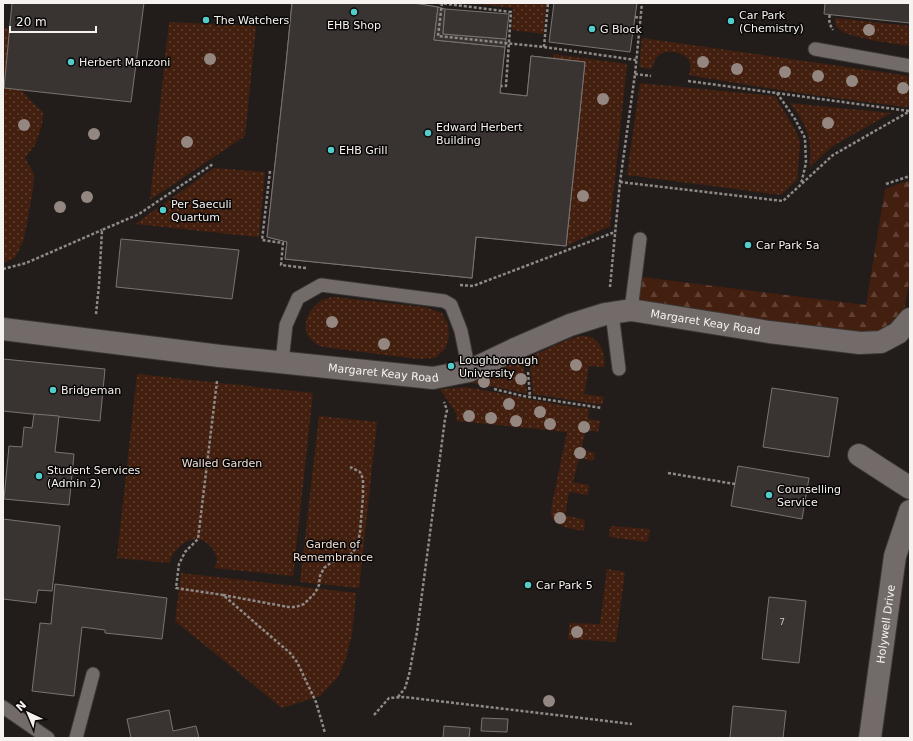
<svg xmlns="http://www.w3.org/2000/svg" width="913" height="741" viewBox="0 0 913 741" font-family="'DejaVu Sans',sans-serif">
<defs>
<pattern id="grass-dots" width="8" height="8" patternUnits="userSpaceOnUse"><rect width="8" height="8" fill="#431f0f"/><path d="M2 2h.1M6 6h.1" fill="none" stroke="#5f4032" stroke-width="1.8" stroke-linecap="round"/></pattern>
<pattern id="forest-firs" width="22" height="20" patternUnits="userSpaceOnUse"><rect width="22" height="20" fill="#431f0f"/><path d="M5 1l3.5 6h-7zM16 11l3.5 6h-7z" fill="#5f4032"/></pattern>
</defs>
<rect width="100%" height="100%" fill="#221d1b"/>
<!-- grass -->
<g fill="url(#grass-dots)">
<polygon points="470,3 546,3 544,34 512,30 513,8"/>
<path d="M835 18 910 26V46C895 44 848 38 839 29 835 26 835 23 835 18Z"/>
<polygon points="169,22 256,26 245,136 150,200"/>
<polygon points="3,28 10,29 20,89 31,101 43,112 42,125 35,145 25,158 34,174 33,189 24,239 15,258 3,263"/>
<path d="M642 38 910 76V105L906 107C834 98 761 88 689 75 690 71 691 67 690 63 687 51 664 48 657 57 654 60 653 66 652 69L639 67Z"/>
<polygon points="553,54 627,64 610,226 566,246 585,62 553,59"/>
<polygon points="640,83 775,96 797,133 800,143 797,180 781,195 627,175"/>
<path d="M790 103 891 113 833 146 810 167C812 138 808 127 790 103Z"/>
<polygon points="214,168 265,172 259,237 135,224"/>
<path d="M334 297 424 307 442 313 448 324 449 337 445 349 435 358 418 359 323 347C298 338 302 313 322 300 325 298 330 298 334 297Z"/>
<path d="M580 336C584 336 589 336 593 338 602 344 606 357 604 367L589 366 584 394 604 397 602 405 533 394 529 357 569 339Z"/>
<polygon points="523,359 527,394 495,387 471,383 495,371"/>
<path d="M137 374 313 393 293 576 214 568C215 566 217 562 217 559 216 550 206 539 196 539 188 539 177 547 173 554 171 557 171 560 169 563L117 558Z"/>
<path d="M466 387C507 394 548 404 589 409L588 419 600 421 598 432 586 430 581 449 595 453 593 461 579 458 573 482 589 485 588 495 569 492 565 515 585 520 584 531C574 529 553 527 551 514 551 511 552 507 552 504L567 432 457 421 456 413 440 389Z"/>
<polygon points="319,416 377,422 359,588 300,582"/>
<polygon points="612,526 648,529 650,531 648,540 645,542 610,537 609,536 610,528"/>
<polygon points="607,569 625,572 616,642 568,639 570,623 600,624"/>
<polygon points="181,573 356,593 352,634 346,658 338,677 320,696 282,708 175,621"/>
</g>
<!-- forest -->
<polygon fill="url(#forest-firs)" points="910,180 910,277 903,315 880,334 856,336 638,305 642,277 866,305 885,189"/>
<!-- building -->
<g fill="#393331" stroke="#7a7471">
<polygon points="12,3 144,3 131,102 4,88"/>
<polygon points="292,3 413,3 438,7 434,40 505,47 500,93 527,96 531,56 585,62 566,246 476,237 472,278 285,259 287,242 267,237 286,64"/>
<polygon points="292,3 413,3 438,7 434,40 505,47 500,93 527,96 531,56 585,62 566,246 476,237 472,278 285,259 287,242 267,237 286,64"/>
<polygon points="554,3 637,3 630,52 549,42"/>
<polygon points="825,3 910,3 910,23 824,14"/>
<polygon points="438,7 445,9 443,34 506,39 505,47 434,40"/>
<polygon points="445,9 509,14 506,39 443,34"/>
<polygon points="121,239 239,250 232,299 116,287"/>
<polygon points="3,359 105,369 100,421 3,411"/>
<polygon points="772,388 838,398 829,457 763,447"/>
<polygon points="34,414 59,416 55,452 74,454 69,505 4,499 9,446 22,447 24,427 32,428"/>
<polygon points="738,466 809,478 802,519 731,506"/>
<polygon points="3,519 60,526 52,591 38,590 36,603 3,599"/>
<polygon points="55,584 167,598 162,639 105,633 105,630 82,627 74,696 32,691 40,623 51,624"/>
<polygon points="769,597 806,601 799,663 762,659"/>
<polygon points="733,706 786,711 783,738 730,738"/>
<polygon points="169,710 173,731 196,726 199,738 131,738 127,719"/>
<polygon points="482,718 508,719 507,732 481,731"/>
<polygon points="444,726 470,728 469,738 443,738"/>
</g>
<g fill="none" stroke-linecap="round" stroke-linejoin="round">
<!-- lane casing -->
<g stroke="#3b3735" stroke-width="15">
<g id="lane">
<polyline points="815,49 910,66"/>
<polyline points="631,310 640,239"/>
<polyline points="612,313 619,369"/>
<polyline points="282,362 286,325 298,298 321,285 444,301 451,305 461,331 469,371"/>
<polyline points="3,707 48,738"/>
<polyline points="76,738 93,674"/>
</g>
</g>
<!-- street casing -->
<g stroke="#3b3735" stroke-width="24">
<g id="street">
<path id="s1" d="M3 329 220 356 433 378 469 371 517 348 570 325 605 314 631 310 769 332 860 343 881 342 898 333 910 319"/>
<polyline points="859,455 910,488"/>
<path id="s2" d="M870 738 895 556 910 511"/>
</g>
</g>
<!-- path -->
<g stroke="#8e8a88" stroke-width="2.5" stroke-dasharray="3 2" stroke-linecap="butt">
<polyline points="439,3 511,12 506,86 501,86"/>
<polyline points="442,3 438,36 544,47 636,60"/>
<path d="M830 15C828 20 830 25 833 30"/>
<polyline points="635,17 641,18"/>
<polyline points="544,47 548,3"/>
<polyline points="635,74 651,76"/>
<polyline points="688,81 909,111"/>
<polyline points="777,93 795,119 805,138 806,163 801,184"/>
<polyline points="270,171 262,240 283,243 281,265 306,268"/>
<polyline points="620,182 783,201 833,155 910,111"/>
<polyline points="886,184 910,176"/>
<polyline points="3,269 26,263 102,230"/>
<polyline points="460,285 473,286 615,232"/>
<polyline points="610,287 620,182 635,74 642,3"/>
<polyline points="96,314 99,285 102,230 139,214 213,164"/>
<polyline points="528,372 530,397"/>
<polyline points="217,381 198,539 185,552 179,564 176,588 223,595 290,653 297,662 316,702 325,733"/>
<polyline points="494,389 523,396 602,408"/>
<polyline points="668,473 735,484"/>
<polyline points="223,595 288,607 296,607 304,604 315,593 319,585 320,576 324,568 332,562 343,560 350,555 357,547 360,532 363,496 363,479 360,472 350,467"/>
<polyline points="398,697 405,688 409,675 417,632 445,419 447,410 444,402"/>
<polyline points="374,715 389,698 404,697 632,724"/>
</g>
<!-- lane -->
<use href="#lane" stroke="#726b69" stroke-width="13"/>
<!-- street -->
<use href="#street" stroke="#726b69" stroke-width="22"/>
</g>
<!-- trees -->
<g fill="#948781">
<circle cx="869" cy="30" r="6"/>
<circle cx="210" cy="59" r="6"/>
<circle cx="703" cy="62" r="6"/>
<circle cx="737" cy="69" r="6"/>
<circle cx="785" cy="72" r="6"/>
<circle cx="818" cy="76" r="6"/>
<circle cx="852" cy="81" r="6"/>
<circle cx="903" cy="88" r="6"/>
<circle cx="603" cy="99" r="6"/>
<circle cx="828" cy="123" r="6"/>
<circle cx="24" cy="125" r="6"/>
<circle cx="94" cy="134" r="6"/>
<circle cx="187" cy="142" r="6"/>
<circle cx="583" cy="196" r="6"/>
<circle cx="87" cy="197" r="6"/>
<circle cx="60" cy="207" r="6"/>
<circle cx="332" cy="322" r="6"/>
<circle cx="384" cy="344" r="6"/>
<circle cx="576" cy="365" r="6"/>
<circle cx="521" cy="379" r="6"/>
<circle cx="484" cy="382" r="6"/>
<circle cx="509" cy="404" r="6"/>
<circle cx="540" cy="412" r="6"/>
<circle cx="469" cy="416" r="6"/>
<circle cx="491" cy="418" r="6"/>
<circle cx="516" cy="421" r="6"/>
<circle cx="550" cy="424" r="6"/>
<circle cx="584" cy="427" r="6"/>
<circle cx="580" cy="453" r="6"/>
<circle cx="560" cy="518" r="6"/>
<circle cx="577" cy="632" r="6"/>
<circle cx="549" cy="701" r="6"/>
</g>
<!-- markers -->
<g fill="#53cdcb" stroke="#0a0807" stroke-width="1.5">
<circle cx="354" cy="12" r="4"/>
<circle cx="206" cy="20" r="4"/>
<circle cx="731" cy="21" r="4"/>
<circle cx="592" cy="29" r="4"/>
<circle cx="71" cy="62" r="4"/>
<circle cx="428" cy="133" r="4"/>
<circle cx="331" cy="150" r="4"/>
<circle cx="163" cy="210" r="4"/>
<circle cx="748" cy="245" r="4"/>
<circle cx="451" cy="366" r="4"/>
<circle cx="53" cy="390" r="4"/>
<circle cx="39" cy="476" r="4"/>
<circle cx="769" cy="495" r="4"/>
<circle cx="528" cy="585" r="4"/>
</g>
<g text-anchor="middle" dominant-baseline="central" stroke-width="3" stroke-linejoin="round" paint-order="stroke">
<!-- number labels -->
<g font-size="9" fill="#c7c2c0">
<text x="782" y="622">7</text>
</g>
<!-- poi labels -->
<g font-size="11" fill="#f6f2f0" stroke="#0a0807" text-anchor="start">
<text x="739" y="15">Car Park<tspan x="739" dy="13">(Chemistry)</tspan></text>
<text x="214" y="20">The Watchers</text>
<text x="354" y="25" text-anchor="middle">EHB Shop</text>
<text x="600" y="29">G Block</text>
<text x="79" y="62">Herbert Manzoni</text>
<text x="436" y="127">Edward Herbert<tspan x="436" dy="13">Building</tspan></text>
<text x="339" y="150">EHB Grill</text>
<text x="171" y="204">Per Saeculi<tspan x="171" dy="13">Quartum</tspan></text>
<text x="756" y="245">Car Park 5a</text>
<text x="459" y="360">Loughborough<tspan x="459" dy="13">University</tspan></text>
<text x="61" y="390">Bridgeman</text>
<text x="47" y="470">Student Services<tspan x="47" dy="13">(Admin 2)</tspan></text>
<text x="777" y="489">Counselling<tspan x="777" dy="13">Service</tspan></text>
<text x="536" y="585">Car Park 5</text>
</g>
<!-- street labels -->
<g font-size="11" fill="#f6f2f0" stroke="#0a0807">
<text stroke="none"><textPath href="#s1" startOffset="719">Margaret Keay Road</textPath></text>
<text stroke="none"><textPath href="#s1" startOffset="383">Margaret Keay Road</textPath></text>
<text stroke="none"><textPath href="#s2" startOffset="115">Holywell Drive</textPath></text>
</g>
<!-- park labels -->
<g font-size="11" fill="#f1ddd5" stroke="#0a0807">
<text x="222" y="463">Walled Garden</text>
<text x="333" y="544">Garden of<tspan x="333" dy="13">Remembrance</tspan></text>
</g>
</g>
<!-- border -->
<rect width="913" height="741" fill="none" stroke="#f6f2f0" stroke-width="8"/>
<!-- north arrow -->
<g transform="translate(28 713) rotate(316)" stroke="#0a0807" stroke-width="3" paint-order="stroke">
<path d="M0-3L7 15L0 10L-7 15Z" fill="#f6f2f0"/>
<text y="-6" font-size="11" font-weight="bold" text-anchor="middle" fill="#f6f2f0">N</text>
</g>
<!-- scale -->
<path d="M10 26v6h86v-6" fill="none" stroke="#f6f2f0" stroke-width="2"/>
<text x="16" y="26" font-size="12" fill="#f6f2f0" stroke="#0a0807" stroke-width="3" paint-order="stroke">20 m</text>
</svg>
